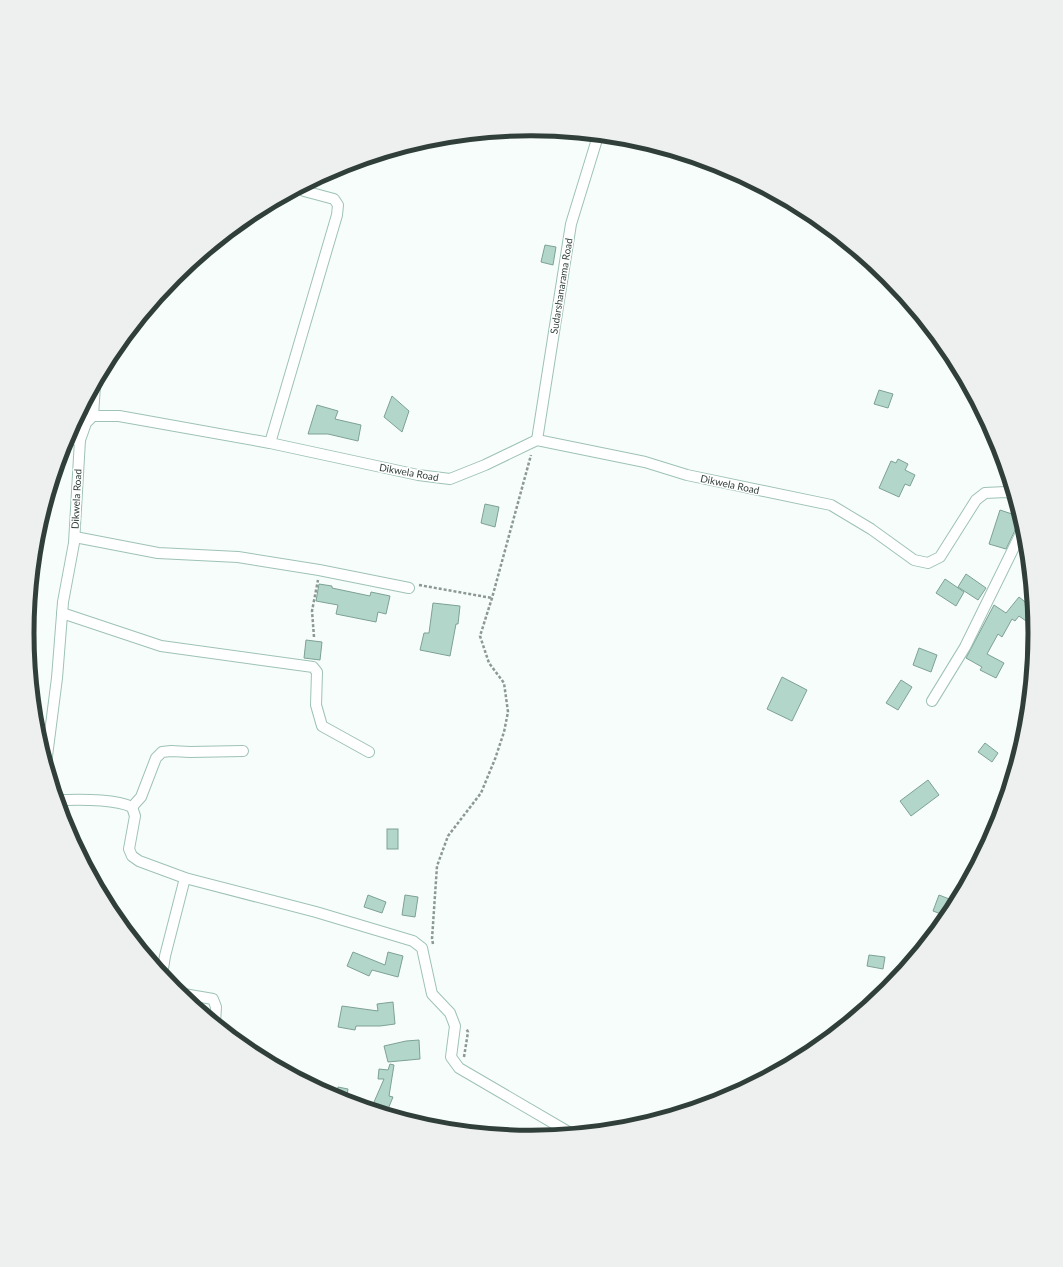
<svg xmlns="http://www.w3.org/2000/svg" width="1063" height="1267" viewBox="0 0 1063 1267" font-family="Lato,sans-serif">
<rect width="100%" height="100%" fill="#f6fdfa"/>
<!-- building -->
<g fill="#b2d7ca" stroke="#7ea195">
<polygon points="545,245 556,247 553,265 541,262"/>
<polygon points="879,390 893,394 888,408 874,404"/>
<polygon points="392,396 409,411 402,432 384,417"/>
<polygon points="317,405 338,411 335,419 361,425 358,441 328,434 308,434"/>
<polygon points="898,459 908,464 905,470 915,475 910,486 905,484 899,497 879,488 891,461 896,463"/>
<polygon points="485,504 499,507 495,527 481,523"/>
<polygon points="1000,510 1021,517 1022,521 1018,524 1006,549 989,544"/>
<polygon points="966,574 986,588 978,600 958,587"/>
<polygon points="945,579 964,592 956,606 936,593"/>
<polygon points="319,584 332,586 332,588 370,596 371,592 390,596 386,614 378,612 376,622 336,614 338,605 316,601"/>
<polygon points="1019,597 1034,609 1034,611 1026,621 1019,616 1015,621 1012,619 1002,637 998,634 987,654 1004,663 996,678 980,670 982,667 966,658 994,605 1006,613"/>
<polygon points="433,603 460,606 458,624 456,624 450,656 420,650 424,633 429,633"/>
<polygon points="306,640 322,642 320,660 304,658"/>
<polygon points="919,648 937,655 931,672 913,665"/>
<polygon points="782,677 807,690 792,721 767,709"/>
<polygon points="901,680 912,687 898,710 886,703"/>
<polygon points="985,743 998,753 992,762 978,752"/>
<polygon points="928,780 939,795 911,816 900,801"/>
<rect x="387" y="829" width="11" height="20"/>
<polygon points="368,895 386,902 382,913 364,907"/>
<polygon points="405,895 418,897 415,917 402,915"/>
<polygon points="939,895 957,902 949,917 933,911"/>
<polygon points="353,952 385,965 388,952 403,956 398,977 372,970 369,976 347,966"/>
<polygon points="869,955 885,957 883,969 867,966"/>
<polygon points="393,1002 395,1024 380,1026 356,1026 355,1030 338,1027 342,1006 378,1011 377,1004"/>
<polygon points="419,1040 420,1059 388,1062 384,1046 406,1041"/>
<polygon points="390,1064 394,1065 389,1096 393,1097 386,1114 371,1109 384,1079 378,1079 379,1069 388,1070"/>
<polygon points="338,1087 348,1089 346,1102 336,1098"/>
</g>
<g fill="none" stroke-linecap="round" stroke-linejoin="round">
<!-- street casing -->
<g stroke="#9ec2b6" stroke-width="12">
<g id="street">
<polyline points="93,416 95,385"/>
<polyline points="66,439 80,440"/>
<polyline points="537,440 571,224 598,136"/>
<polyline points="270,443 337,215 338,205 334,199 304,191"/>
<polyline points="75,537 158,553 238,557 319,570 409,588"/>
<polyline points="62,613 161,646 313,667 317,672 316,705 322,726 369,752"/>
<polyline points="932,701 965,647 1024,527"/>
<polyline points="46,764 57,678 63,602 74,543 80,440 86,423 93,416 119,416 270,443 418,475 450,479 485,465 537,440 645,462 687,475 831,505 871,529 914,560 928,563 940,557 976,500 985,493 1006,492 1014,495"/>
<path d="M57 800C78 800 113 798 132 807L135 816 129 849 132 856 139 861 185 878 316 912 413 941 422 948 432 994 450 1013 455 1026 451 1057 459 1068 572 1134"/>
<polyline points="132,807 141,797 156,758 162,752 171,751 190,752 243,751"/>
<polyline points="162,975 165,956 185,878"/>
<polyline points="178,993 213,999 216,1007 215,1023"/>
</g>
</g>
<!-- path -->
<g stroke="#8d9894" stroke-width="2.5" stroke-dasharray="3 2" stroke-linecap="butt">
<polyline points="419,585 492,598"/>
<polyline points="314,637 312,611 318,580"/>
<polyline points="433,944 432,939 437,866 448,836 481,793 495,759 504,732 508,712 504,683 489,663 480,636 492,598 531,455"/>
<polyline points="464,1057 468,1032 466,1028"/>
</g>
<!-- street -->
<use href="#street" stroke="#fff" stroke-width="10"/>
</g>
<g text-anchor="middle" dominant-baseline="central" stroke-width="3" stroke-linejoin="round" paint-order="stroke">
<!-- street labels -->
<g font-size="10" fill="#303f3a" stroke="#fff">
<text transform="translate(561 286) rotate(-81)">Sudarshanarama Road</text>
<text transform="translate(409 472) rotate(10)">Dikwela Road</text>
<text transform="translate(730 484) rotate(12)">Dikwela Road</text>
<text transform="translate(76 499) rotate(-87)">Dikwela Road</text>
</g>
</g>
<!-- crop -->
<path d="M0 0H1063V1267H0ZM34 633a497 497 0 1 1 994 0a497 497 0 1 1-994 0Z" fill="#eef0ef" fill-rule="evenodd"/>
<path fill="none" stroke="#303f3a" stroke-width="5" d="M34 633a497 497 0 1 1 994 0a497 497 0 1 1-994 0Z"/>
</svg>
